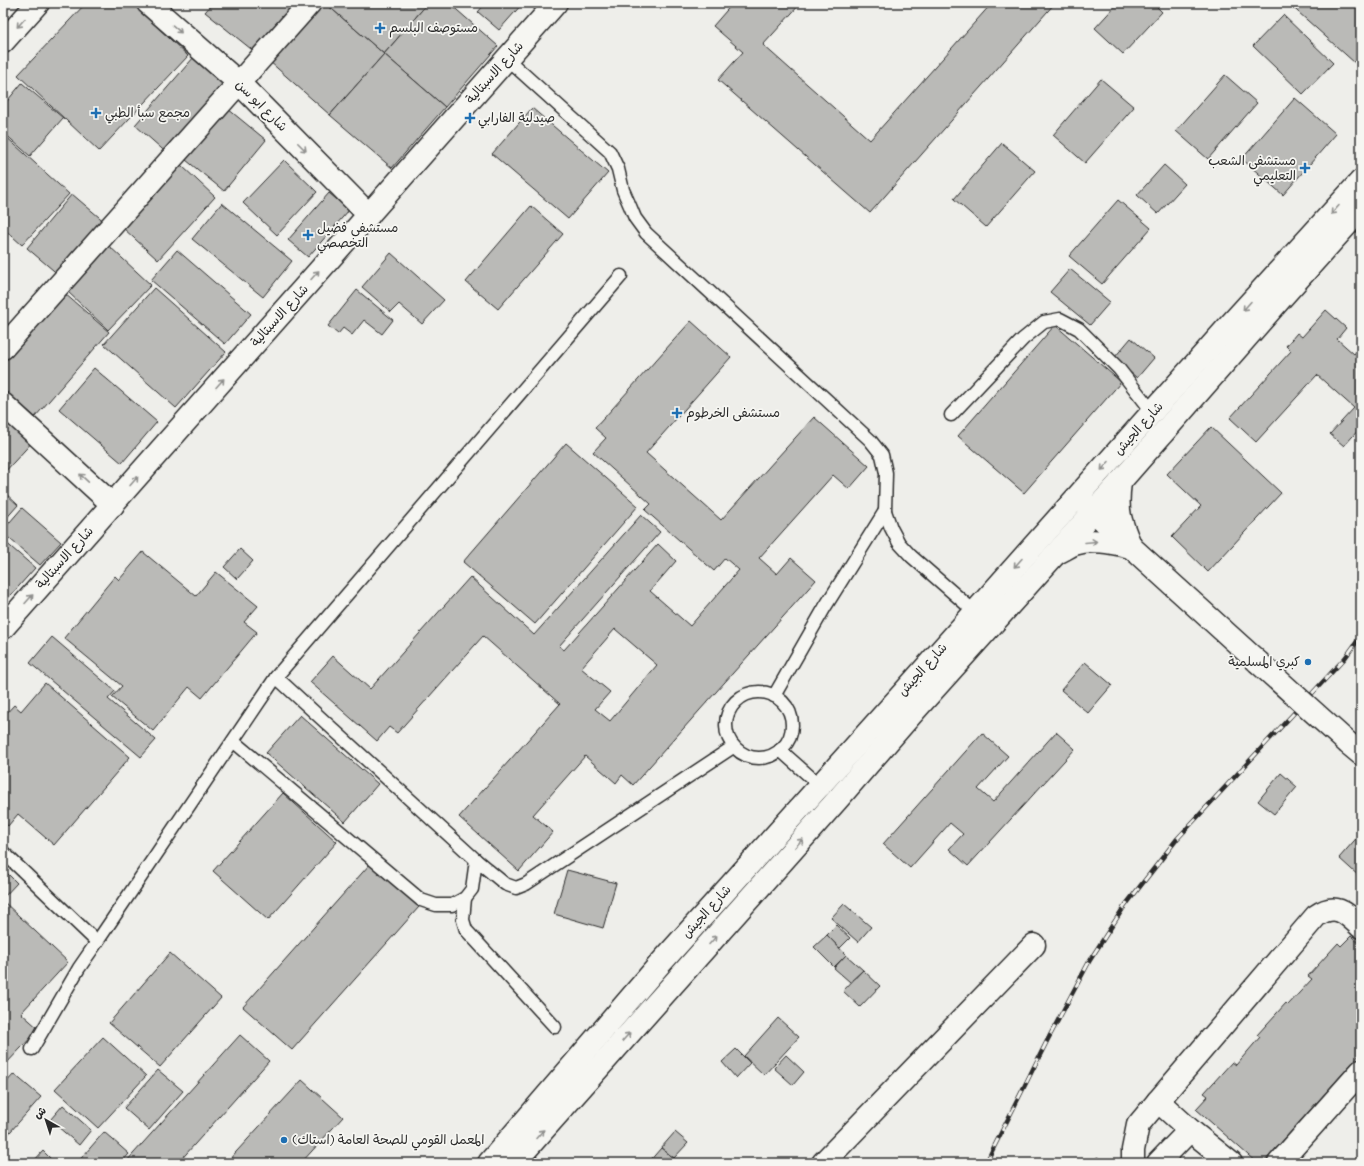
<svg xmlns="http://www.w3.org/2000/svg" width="1364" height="1166" viewBox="0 0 1364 1166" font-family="Mynerve,'Playpen Sans Arabic',sans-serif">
<rect width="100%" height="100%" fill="#eeeeea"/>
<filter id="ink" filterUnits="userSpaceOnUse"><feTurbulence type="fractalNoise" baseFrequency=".025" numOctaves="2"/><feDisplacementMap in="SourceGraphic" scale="8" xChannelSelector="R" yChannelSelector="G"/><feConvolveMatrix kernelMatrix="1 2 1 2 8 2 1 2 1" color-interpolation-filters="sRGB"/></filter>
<g filter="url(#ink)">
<!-- building -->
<g fill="#babab7" stroke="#2b2b2b" fill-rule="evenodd">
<polygon points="86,3 132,3 188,56 99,151 18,75"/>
<polygon points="213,3 305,3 261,57 205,12"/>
<polygon points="319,3 325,3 384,54 330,115 269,61"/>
<polygon points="325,3 428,3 384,54"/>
<polygon points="428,3 449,3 498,46 445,107 384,54"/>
<polygon points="486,3 523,3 499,30 478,12"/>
<polygon points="733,3 801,3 763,45 870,140 992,3 1055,3 870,213 718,80 743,52 713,26"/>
<polygon points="1118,3 1153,3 1162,12 1123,54 1095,28"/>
<polygon points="1288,3 1361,3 1361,56 1355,63"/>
<polygon points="1283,15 1333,63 1303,94 1253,46"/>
<polygon points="384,54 445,107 392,168 330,115"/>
<polygon points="194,57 229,88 170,156 135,125"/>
<polygon points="1225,75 1257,103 1208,159 1176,131"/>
<polygon points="1101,79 1134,107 1085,163 1053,135"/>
<polygon points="22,83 63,118 30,156 3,132 3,106"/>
<polygon points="1295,98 1336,134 1283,195 1242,159"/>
<polygon points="532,108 608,173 568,219 492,154"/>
<polygon points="228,109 266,140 224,191 186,160"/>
<polygon points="3,134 69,194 22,245 3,228"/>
<polygon points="1002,143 1035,171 986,227 954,199"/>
<polygon points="284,160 317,192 277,235 243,203"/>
<polygon points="181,165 215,197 158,260 123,228"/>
<polygon points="1164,165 1185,184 1158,214 1137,195"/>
<polygon points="329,193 349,210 308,257 288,240"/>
<polygon points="72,194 106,223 60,276 27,248"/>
<polygon points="1118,200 1151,228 1102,284 1069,256"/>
<polygon points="222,203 292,261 263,297 192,239"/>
<polygon points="531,206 563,234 498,309 466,282"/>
<polygon points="108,245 151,285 108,330 66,290"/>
<polygon points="177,250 251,314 225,344 151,280"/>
<polygon points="391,253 444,300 422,324 399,304 391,312 362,287"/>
<polygon points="1070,269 1110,302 1090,325 1050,292"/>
<polygon points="154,288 226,352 176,408 104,344"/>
<polygon points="357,290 393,320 382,334 364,320 352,335 343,328 338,334 328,326"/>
<polygon points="64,293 109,332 35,417 3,389 3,362"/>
<polygon points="1326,310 1346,328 1337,339 1354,354 1361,346 1361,427 1344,446 1330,434 1354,408 1317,375 1256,442 1230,418 1291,351 1286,346 1297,333 1302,337"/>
<path d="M691 321 731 357 646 453 721 520 814 417 869 466 849 489 833 475 759 558 777 574 791 558 816 580 633 785 622 775 616 783 585 756 533 815 553 832 519 871 459 817 560 704 483 636 397 733 389 727 377 741 310 682 333 656 370 689 470 577 534 635 641 515 660 532 559 646 564 650 658 544 676 561 650 591 690 626 739 570 725 558 714 571 645 510 651 504 593 452 606 438 595 428ZM615 629 657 665 610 721 595 709 610 692 581 668Z"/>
<polygon points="1055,325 1121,382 1024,493 958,436"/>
<polygon points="1131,338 1154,358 1137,378 1114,358"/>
<polygon points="94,368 157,422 122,463 59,409"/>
<polygon points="3,410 35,439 3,474"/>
<polygon points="1211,427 1281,493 1208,572 1172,537 1201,506 1167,474"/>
<polygon points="566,443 638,506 535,624 463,562"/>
<polygon points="3,491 18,505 3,522"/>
<polygon points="22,508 61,542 40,565 3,533 3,530"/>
<polygon points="3,540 35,568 3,604"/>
<polygon points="240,549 253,561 237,579 224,567"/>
<polygon points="143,552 196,596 216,572 258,606 244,622 257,632 202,698 189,687 153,731 112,697 122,686 64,638 115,576 119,580"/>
<polygon points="52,637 115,691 108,699 156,740 141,757 30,663"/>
<polygon points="1085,662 1112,685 1088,713 1061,690"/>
<polygon points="45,683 130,757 54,845 18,814 8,826 3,821 3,717 14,705 21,711"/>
<polygon points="300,715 378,784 345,822 266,753"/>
<polygon points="1056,732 1075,749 968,866 949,849 963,834 950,823 910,868 883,844 982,733 1008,756 978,789 993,802"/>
<polygon points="1281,773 1297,787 1274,814 1258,801"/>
<polygon points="283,793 337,842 268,920 213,871"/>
<polygon points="1361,833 1361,878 1339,858"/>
<polygon points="370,864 419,907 292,1050 243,1007"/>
<polygon points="3,869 17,883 3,898"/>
<polygon points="567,870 616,883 603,928 554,914"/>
<polygon points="3,901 68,962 21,1013 39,1029 3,1067"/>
<polygon points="844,904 871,927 858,942 831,918"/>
<polygon points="836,925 850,938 840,948 826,935"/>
<polygon points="827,935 846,955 834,967 814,947"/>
<polygon points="1351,936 1361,945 1361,1053 1263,1163 1257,1163 1196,1109 1208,1096 1204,1093 1232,1062 1236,1065 1260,1037 1257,1035 1286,1003 1288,1005 1312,979 1308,976 1338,943 1341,946"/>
<polygon points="170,953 221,998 160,1067 109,1023"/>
<polygon points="846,955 863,970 850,982 834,968"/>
<polygon points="863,970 880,986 860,1007 843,991"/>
<polygon points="778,1018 799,1037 764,1075 744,1056"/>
<polygon points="240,1035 269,1061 178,1163 125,1163"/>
<polygon points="103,1037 146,1076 98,1128 55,1089"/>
<polygon points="736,1049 750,1063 736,1078 722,1062"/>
<polygon points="786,1055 804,1072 793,1085 774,1068"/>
<polygon points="158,1070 183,1091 149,1130 124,1108"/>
<polygon points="14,1074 41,1097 3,1140 3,1086"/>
<polygon points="302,1080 343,1117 301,1163 226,1163"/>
<polygon points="63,1105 91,1130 79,1145 50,1120"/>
<polygon points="104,1132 129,1154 121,1163 77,1163"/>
<polygon points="675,1132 688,1143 674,1158 661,1148"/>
<polygon points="661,1148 680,1163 648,1163"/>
<polygon points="43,1151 55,1163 32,1163"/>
<polygon points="1097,1157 1107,1163 1093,1163"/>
</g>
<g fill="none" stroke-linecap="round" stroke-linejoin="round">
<!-- service casing -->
<g stroke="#2b2b2b" stroke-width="15">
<g id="service">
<polyline points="507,59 610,152 618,169 623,190 630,206 635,218 646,233 870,440 882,455 886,473 885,511 891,528 899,543 911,556 975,612"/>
<polyline points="951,415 1023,339 1044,322 1060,319 1079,329 1119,369 1155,415"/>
<polyline points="276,677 476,860 505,884 516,888 526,884 733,747"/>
<circle cx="759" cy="725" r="33"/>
<polyline points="774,696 825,607 885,511"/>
<polyline points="233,741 421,900 436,905 452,905 465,898 472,889 476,860"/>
<polyline points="780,750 824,789"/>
<polyline points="3,852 97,942 276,677 621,276"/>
<polyline points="465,898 463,920 466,930 555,1027"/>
<polyline points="32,1049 79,968 97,942"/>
</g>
</g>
<!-- minor casing -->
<g stroke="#2b2b2b" stroke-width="25">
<g id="minor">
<polyline points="148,3 239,83 369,215"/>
<polyline points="3,348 310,3"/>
<polyline points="3,404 113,505"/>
<polyline points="3,628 556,3"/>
<polyline points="1158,1101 1190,1130 1231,1163"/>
<polyline points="823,1163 1034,945"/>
<path d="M1133 1163V1150L1138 1125 1158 1101 1316 916C1336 902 1346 913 1361 927"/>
<polyline points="1158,1163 1190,1130"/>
<polyline points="1279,1163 1361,1071"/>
</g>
</g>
<!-- tertiary casing -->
<g stroke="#2b2b2b" stroke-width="25">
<g id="tertiary">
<polyline points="3,42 38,3"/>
<polyline points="1080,498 1131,547 1258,662"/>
<polyline points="1349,744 1361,754"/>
</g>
</g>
<!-- trunk casing -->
<g stroke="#2b2b2b" stroke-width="25">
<g id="trunk">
<path d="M1120 482C1116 512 1120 521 1131 547"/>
<path d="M1057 553C1063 550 1068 547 1074 544 1093 538 1113 543 1131 547"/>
<polyline points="489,1163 659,965 904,692 1227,328 1361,181"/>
<polyline points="514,1163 837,800 917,708 1120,482 1283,296 1361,209"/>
</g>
</g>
<!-- service -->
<use href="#service" stroke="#f6f6f2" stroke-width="12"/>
<!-- minor -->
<use href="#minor" stroke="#f6f6f2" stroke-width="22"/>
<!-- tertiary -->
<use href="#tertiary" stroke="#f6f6f2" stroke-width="22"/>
<!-- trunk -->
<use href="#trunk" stroke="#f6f6f2" stroke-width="22"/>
<!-- rail casing -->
<g stroke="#2b2b2b" stroke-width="4.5">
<polyline id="rail" points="986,1163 1047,1041 1090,960 1124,907 1177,839 1345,658 1361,636"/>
</g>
<!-- rail -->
<use href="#rail" stroke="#f6f6f2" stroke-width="3" stroke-dasharray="9" stroke-linecap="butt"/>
<!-- tertiary-bridge casing -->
<g stroke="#2b2b2b" stroke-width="25" stroke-linecap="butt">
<polyline id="tertiary-bridge" points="1258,662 1349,744"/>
</g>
<!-- tertiary-bridge -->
<use href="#tertiary-bridge" stroke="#f6f6f2" stroke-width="22"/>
</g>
<!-- one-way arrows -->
<defs><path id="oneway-shaft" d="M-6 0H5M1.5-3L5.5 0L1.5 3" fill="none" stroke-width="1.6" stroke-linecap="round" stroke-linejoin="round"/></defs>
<g stroke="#90908e">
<use href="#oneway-shaft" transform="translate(21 23) rotate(132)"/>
<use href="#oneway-shaft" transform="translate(177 29) rotate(41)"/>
<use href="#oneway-shaft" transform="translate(302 147) rotate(45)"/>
<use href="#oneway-shaft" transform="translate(1335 210) rotate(132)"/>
<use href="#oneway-shaft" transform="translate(315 275) rotate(-48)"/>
<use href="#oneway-shaft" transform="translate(1247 306) rotate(132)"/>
<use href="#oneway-shaft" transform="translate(220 383) rotate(-48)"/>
<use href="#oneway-shaft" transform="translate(1105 466) rotate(132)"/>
<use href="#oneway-shaft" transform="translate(84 478) rotate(-137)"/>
<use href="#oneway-shaft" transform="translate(134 481) rotate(-49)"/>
<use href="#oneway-shaft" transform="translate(1091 542) rotate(-5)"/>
<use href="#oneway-shaft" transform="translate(1018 563) rotate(132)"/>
<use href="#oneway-shaft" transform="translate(29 599) rotate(-48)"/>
<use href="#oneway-shaft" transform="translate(799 843) rotate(-48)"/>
<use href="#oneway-shaft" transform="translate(713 940) rotate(-48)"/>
<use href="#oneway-shaft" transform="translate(626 1037) rotate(-48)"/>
<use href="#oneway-shaft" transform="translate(540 1134) rotate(-48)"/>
</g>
</g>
<!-- markers -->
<g fill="#1f6fb2" stroke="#f6f6f2" stroke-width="1.5">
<path d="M378 22h4v4h4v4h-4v4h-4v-4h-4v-4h4z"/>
<path d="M94 107h4v4h4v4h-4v4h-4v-4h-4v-4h4z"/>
<path d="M468 112h4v4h4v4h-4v4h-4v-4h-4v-4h4z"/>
<path d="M1303 162h4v4h4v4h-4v4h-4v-4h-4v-4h4z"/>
<path d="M306 229h4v4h4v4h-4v4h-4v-4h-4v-4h4z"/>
<path d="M675 407h4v4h4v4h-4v4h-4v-4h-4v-4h4z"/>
<circle cx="1308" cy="662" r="4"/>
<circle cx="284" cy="1140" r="4"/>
</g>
<g text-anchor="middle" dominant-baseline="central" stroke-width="3.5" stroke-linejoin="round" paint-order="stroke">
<!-- poi labels -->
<g font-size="13" fill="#2b2b2b" stroke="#f6f6f2" text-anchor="start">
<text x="389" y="28">مستوصف البلسم</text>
<text x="105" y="113">مجمع سبأ الطبي</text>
<text x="478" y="118">صيدلية الفارابي</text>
<text x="1296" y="161" text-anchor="end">مستشفى الشعب<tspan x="1296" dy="15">التعليمي</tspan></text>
<text x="317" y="228">مستشفى فضيل<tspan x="317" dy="15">التخصصي</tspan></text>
<text x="686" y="413">مستشفى الخرطوم</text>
<text x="1300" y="662" text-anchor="end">كبري المسلمية</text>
<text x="292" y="1140">المعمل القومي للصحة العامة (استاك)</text>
</g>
<!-- street labels -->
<g font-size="13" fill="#2b2b2b" stroke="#f6f6f2">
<text transform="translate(495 73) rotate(-48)">شارع الاسبتالية</text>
<text transform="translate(261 106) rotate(45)">شارع ابو سن</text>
<text transform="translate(280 316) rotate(-48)">شارع الاسبتالية</text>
<text transform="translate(1139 429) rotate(-48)">شارع الجيش</text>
<text transform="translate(65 558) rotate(-48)">شارع الاسبتالية</text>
<text transform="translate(923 670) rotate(-48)">شارع الجيش</text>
<text transform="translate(707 912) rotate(-48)">شارع الجيش</text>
</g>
</g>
<!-- margin -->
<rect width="1364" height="1166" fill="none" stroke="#f6f6f2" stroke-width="16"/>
<rect x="8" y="8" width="1348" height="1150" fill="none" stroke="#2b2b2b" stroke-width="1.5" filter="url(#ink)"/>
<!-- north arrow -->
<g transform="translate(46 1120) rotate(321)" stroke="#f6f6f2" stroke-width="3" paint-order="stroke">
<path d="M0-3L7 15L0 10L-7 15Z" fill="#2b2b2b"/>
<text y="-6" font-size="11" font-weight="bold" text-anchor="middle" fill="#2b2b2b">ش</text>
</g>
</svg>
